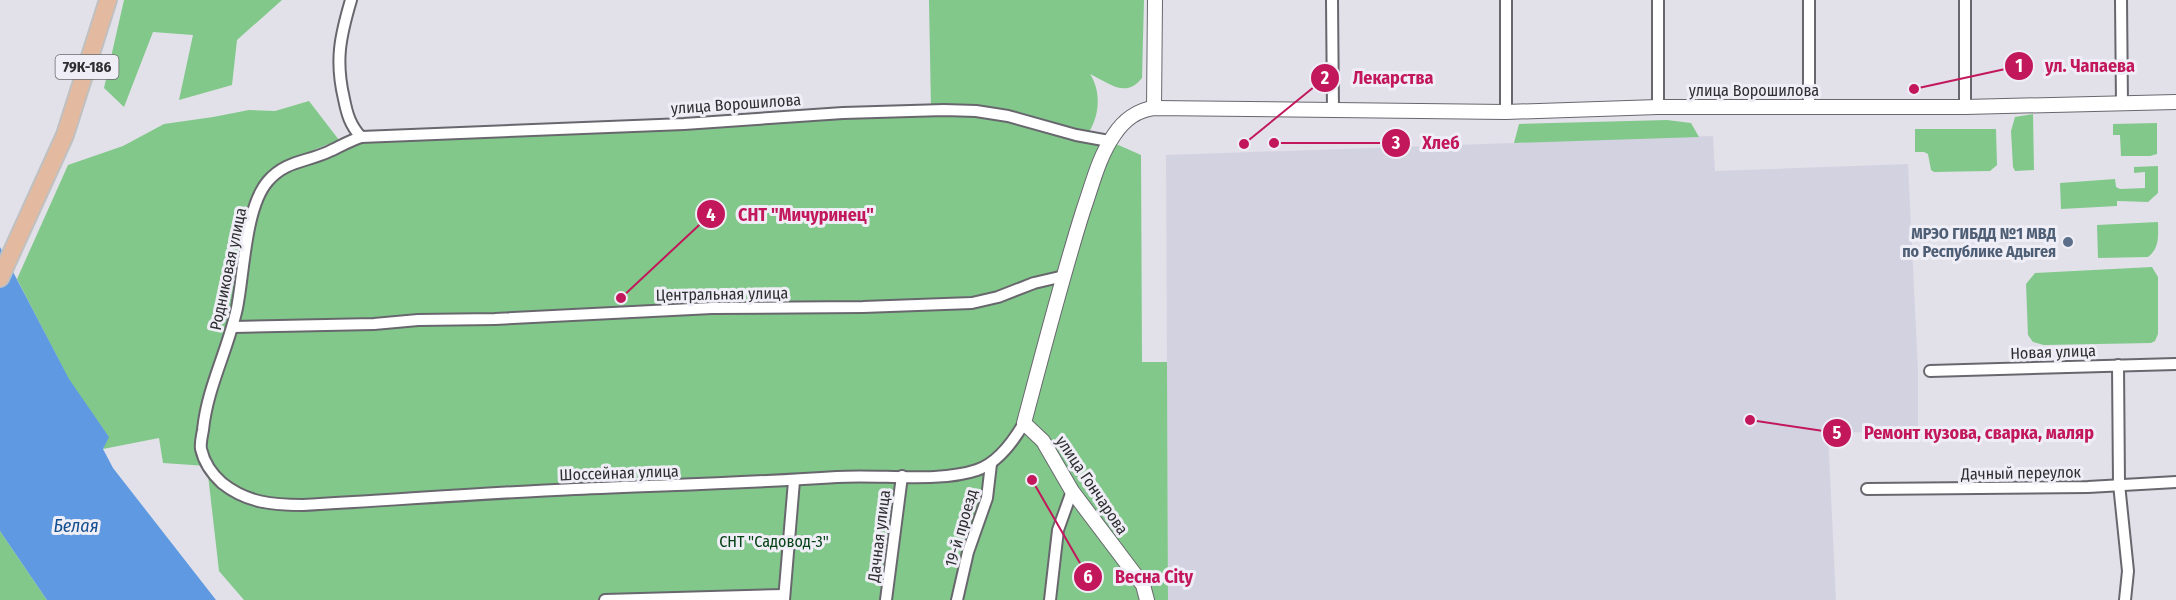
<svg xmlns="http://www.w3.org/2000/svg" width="2176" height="600" viewBox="0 0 2176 600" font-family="'Fira Sans Condensed',sans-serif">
<rect width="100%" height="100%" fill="#e2e1e9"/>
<!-- built -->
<polygon fill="#d3d2e1" points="1713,136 1715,171 1908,164 1918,371 1918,433 1828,432 1836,600 1168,600 1166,155"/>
<!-- green -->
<g fill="#82c88b">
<polygon points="124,0 282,0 237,40 232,85 179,100 193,35 153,32 124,107 104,88"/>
<path d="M929 0H1144L1142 78C1126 99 1109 83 1090 74 1101 91 1100 114 1089 132L1141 155 1142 362H1167L1168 600H244L219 571 207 466 163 463 159 438 103 449 108 436 69 380 17 279 68 165 123 146 164 124 213 117 249 110 275 111 309 101 339 140 283 162 279 168 361 137 931 110Z"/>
<polygon points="2033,114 2034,170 2015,171 2013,167 2011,131 2015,117"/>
<polygon points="1667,120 1691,123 1699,137 1514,143 1519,124"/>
<polygon points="2157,123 2157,154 2150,156 2121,156 2120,135 2113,135 2113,124"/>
<polygon points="1915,129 1996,129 1997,165 1990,171 1934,172 1931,170 1928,154 1924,152 1915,152"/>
<polygon points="2158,166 2158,193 2148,202 2117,201 2117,206 2061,209 2060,183 2115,179 2116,187 2120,189 2145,188 2145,172 2134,173 2134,167"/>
<path d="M2158 222C2158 235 2160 248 2148 257L2098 258 2097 225Z"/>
<polygon points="2152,267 2158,277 2158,334 2155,341 2151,343 2044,345 2033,342 2028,335 2026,284 2035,273"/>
<polygon points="0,531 47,600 0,600"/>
</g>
<!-- water -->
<polygon fill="#5e99e1" points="0,247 69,379 109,437 103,449 113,468 216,600 47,600 0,531"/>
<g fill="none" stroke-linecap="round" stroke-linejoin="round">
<!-- minor casing -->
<g stroke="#68676e" stroke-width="14">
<g id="minor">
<path d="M351 0C340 37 335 61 344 99 347 114 350 125 361 137"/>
<polyline points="1332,0 1333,111"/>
<polyline points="1658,0 1658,107"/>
<polyline points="1809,0 1809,106"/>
<polyline points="1965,0 1965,107"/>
<polyline points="2121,0 2122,104"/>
<polyline points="1506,112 1506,0"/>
<polyline points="233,327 374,324 418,320 495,319 712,308 863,307 972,303 998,297 1034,283 1064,276"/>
<polyline points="2118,365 2119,484 2128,571 2125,600"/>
<polyline points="1930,371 2176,364"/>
<path d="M1024 423C1013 442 998 463 977 470 939 483 879 474 837 477 750 483 662 485 575 489 484 493 394 500 303 505 273 505 247 503 222 483 212 474 204 462 201 449 200 443 202 436 203 430 207 388 228 350 237 308 244 274 245 207 268 181 285 161 306 162 328 152 339 147 349 141 361 137L684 124 843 113 944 110 976 111 1008 116 1076 135 1109 141"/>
<polyline points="1867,489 2088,487 2176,482"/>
<polyline points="605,600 784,595"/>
<polyline points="784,600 794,481"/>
<polyline points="886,600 902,476"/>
<polyline points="957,600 968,552 987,498 991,464"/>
<polyline points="1050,600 1058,530 1072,491"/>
</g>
</g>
<!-- tertiary casing -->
<g stroke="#68676e" stroke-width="16">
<g id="tertiary">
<polyline points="1154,108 1155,0"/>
<path d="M1147 600 1143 585 1072 491 1043 441 1024 423C1043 352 1061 281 1083 211 1092 186 1098 158 1114 135 1123 121 1137 110 1154 108L1506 112 1658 107H1965L2176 102"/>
</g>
</g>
<!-- primary casing -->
<g stroke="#c0c0c1" stroke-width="20">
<polyline id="primary" points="0,278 65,135 108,0"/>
</g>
<!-- minor -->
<use href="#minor" stroke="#fff" stroke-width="10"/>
<!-- tertiary -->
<use href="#tertiary" stroke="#fff" stroke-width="14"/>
<!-- primary -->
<use href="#primary" stroke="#e3ba9f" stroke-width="16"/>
</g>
<!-- markers -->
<circle fill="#5c6f8a" stroke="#efeef6" stroke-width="2" cx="2068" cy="242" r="6"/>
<g text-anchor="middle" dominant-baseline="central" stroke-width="6" stroke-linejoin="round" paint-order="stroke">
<!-- shield labels -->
<rect fill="#efeef6" stroke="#68686c" stroke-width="1.5" x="55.5" y="55" width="63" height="24" rx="4.5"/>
<g font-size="15" font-weight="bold" fill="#2e2e31">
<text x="87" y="67">79К-186</text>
</g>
<!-- street labels -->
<g font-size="16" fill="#2e2e31" stroke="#efeef6">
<text x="1754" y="90">улица Ворошилова</text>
<text transform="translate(736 104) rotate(-4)">улица Ворошилова</text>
<text transform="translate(228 269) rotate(-78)">Родниковая улица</text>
<text transform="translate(722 294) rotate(-1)">Центральная улица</text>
<text transform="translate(2053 352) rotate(-2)">Новая улица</text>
<text transform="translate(619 473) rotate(-2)">Шоссейная улица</text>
<text transform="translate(2021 473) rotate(-1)">Дачный переулок</text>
<text transform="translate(1092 485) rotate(56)">улица Гончарова</text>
<text transform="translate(961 528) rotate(-74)">19-й проезд</text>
<text transform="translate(879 536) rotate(-83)">Дачная улица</text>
</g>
<!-- service labels -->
<g font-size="16" font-weight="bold" fill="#4e5e75" stroke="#efeef6" text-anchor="end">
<text x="2056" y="233">МРЭО ГИБДД №1 МВД<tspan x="2056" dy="18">по Республике Адыгея</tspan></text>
</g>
<!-- park labels -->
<g font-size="16" fill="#054216" stroke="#efeef6">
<text x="774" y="541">СНТ "Садовод-3"</text>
</g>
<!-- water labels -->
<g font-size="18" font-style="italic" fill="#134f90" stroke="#efeef6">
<text x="76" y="526">Белая</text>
</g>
</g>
<!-- callouts -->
<path fill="none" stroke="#c2185b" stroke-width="2" d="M1914 89L2019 66M1244 144L1325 78M1274 143L1396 143M621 298L711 214M1750 420L1837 433M1032 480L1088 577"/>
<g fill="#c2185b" stroke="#efeef6" stroke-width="2">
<circle cx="1914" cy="89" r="6"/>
<circle cx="1244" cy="144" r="6"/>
<circle cx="1274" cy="143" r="6"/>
<circle cx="621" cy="298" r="6"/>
<circle cx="1750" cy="420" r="6"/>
<circle cx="1032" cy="480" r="6"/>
<circle cx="2019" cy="66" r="15"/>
<circle cx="1325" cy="78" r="15"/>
<circle cx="1396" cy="143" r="15"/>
<circle cx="711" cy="214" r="15"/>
<circle cx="1837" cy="433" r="15"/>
<circle cx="1088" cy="577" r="15"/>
</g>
<g font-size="18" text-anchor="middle" font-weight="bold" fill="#fff">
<text x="2019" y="72">1</text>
<text x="1325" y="84">2</text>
<text x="1396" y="149">3</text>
<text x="711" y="221">4</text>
<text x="1837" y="439">5</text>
<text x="1088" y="583">6</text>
</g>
<g font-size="18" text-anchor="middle" font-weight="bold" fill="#c2185b" stroke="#efeef6" stroke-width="6" stroke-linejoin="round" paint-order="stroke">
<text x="2090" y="72">ул. Чапаева</text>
<text x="1393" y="84">Лекарства</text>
<text x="1441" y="149">Хлеб</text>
<text x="806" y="221">СНТ "Мичуринец"</text>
<text x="1979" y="439">Ремонт кузова, сварка, маляр</text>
<text x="1154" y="583">Весна City</text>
</g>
</svg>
